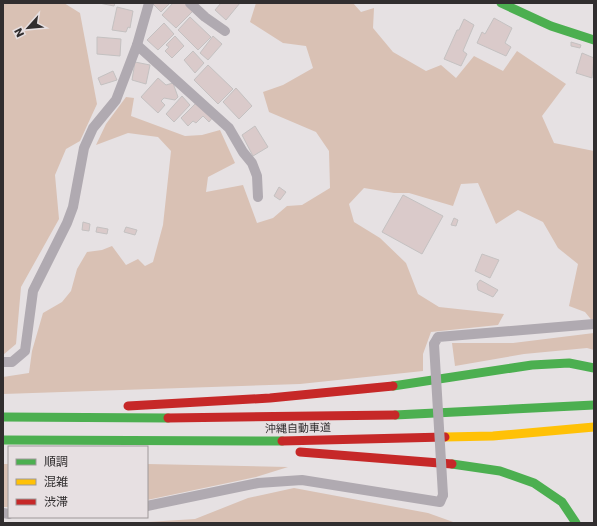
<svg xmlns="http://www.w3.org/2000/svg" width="597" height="526" viewBox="0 0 597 526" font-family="Poppins,'Noto Sans JP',sans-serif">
<rect width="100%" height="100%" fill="#e6e1e3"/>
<!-- green -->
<g fill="#d9c1b4">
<polygon points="3,3 64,3 80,13 97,104 80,141 66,149 55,175 59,219 21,287 16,344 3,355"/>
<polygon points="256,3 353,3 361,12 374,8 373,28 393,52 426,71 441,65 456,78 474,56 503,71 517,51 566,84 542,116 554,143 594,151 594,323 585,312 569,306 578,264 558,248 543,222 518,210 496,224 478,183 461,184 453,206 409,193 394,193 364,188 349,204 354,222 380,238 406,263 418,294 439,307 504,314 498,325 431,332 423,354 423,371 300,384 3,394 3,377 29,373 32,351 43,313 62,302 71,291 77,269 87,252 102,250 112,246 126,265 138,259 145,266 153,262 163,225 171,151 158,137 128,133 96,145 106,124 126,97 134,98 131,116 185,136 202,135 220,130 235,163 208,177 206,192 243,185 257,223 273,218 287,206 302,205 330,188 329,151 316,132 269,112 263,92 283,85 313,68 306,46 283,43 250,22"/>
<polygon points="594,333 594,350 587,348 524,354 455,366 452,343 513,343"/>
<rect x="3" y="464" width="6" height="43"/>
<polygon points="147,464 288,467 256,477 147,500"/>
<polygon points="294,488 428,513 456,523 132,523 195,519 248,498"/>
</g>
<!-- building -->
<g fill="#dacaca" stroke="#c4c1c1">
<polygon points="99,3 115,3 114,6"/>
<polygon points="152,3 170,3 161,12"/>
<polygon points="173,3 187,3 194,10 176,28 162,15"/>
<polygon points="221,3 240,3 226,20 215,10"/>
<polygon points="117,7 133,11 130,28 128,27 126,32 112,30"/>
<polygon points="190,17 211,37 198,50 178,30"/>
<polygon points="494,18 512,28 505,43 511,47 506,56 477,43 482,32 485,34"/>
<polygon points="464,19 474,25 463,51 467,54 461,66 444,59 457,30 459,30"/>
<polygon points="164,23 174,34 158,50 147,40"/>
<polygon points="175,36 184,46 172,58 165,51 169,47 166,45"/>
<polygon points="213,36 222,44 208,60 200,53"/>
<polygon points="97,37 121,39 120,56 97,54"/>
<polygon points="571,42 581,45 580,48 571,46"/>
<polygon points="193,51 204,63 195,73 184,60"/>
<polygon points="582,53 594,58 592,78 576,73"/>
<polygon points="135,62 150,65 146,84 132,80"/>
<polygon points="208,65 233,89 218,104 194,80"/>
<polygon points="113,71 117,80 101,85 98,78"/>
<polygon points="158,78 166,85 173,83 178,97 175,100 164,98 161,101 165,105 158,113 141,97"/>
<polygon points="236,88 252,106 239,119 223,102"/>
<polygon points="182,96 190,105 174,122 166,114"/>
<polygon points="198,101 213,117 209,122 203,116 196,123 193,121 188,126 181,118"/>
<polygon points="255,126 268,147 253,156 242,135"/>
<polygon points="279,187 286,192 280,200 274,196"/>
<polygon points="403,195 443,216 422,254 382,232"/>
<polygon points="454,218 458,220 456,226 451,225"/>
<polygon points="83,222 90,224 89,231 82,230"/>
<polygon points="97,227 108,229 107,234 96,232"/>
<polygon points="126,227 137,230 135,235 124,232"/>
<polygon points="482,254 499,260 490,278 475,271"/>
<polygon points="480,280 498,290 493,297 478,290 477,284"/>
</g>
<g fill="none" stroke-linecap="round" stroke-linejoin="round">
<!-- street -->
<g stroke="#b0aab1" stroke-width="10">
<polyline points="190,3 205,17 225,31"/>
<polyline points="137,45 229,128 243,152 252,163 257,176 258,197"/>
<polyline points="434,344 438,337 594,324"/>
<polyline points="3,362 12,362 25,351 33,291 67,223 73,207 84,148 93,128 116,100 137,45 149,3"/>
<polyline points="147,506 258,483 302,480 440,502 443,495"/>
<polyline points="3,513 9,514"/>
</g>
<!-- fast -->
<g stroke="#4caf50" stroke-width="9">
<polyline points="501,3 551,26 594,40"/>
<polyline points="393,386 532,365 569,363 594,368"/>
<polyline points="395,415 594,405"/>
<polyline points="3,417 168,418"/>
<polyline points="3,440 282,441"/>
<polyline points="452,464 500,471 534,483 562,502 576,523"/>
</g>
<!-- slow -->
<polyline stroke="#ffc107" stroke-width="9" points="445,437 493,436 594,427"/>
<!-- jam -->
<g stroke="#c62828" stroke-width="9">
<polyline points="128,406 270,398 393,386"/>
<polyline points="168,418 395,415"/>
<polyline points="282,441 445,437"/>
<polyline points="300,452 452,464"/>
</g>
<!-- street-bridge -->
<polyline stroke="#b0aab1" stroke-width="10" points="434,344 443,495"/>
</g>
<g text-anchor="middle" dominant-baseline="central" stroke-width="3" stroke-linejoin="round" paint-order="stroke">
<!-- street labels -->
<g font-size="11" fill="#312e2f" stroke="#e7e0e2">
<text transform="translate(298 428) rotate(-1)">沖縄自動車道</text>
</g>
</g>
<!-- border -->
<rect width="597" height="526" fill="none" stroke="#312e2f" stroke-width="8"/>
<!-- legend -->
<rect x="8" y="446" width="140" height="72" fill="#e7e0e2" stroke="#9e999a"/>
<rect x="16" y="459" width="20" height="6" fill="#4caf50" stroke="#9e999a"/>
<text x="44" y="466" font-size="12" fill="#312e2f">順調</text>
<rect x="16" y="479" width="20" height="6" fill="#ffc107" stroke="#9e999a"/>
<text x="44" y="486" font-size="12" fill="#312e2f">混雑</text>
<rect x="16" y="499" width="20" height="6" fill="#c62828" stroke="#9e999a"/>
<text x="44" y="506" font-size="12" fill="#312e2f">渋滞</text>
<!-- north arrow -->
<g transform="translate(28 28) rotate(243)" stroke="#e7e0e2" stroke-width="3" paint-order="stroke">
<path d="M0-3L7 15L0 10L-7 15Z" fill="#312e2f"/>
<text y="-6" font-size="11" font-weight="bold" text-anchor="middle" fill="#312e2f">N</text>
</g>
</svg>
